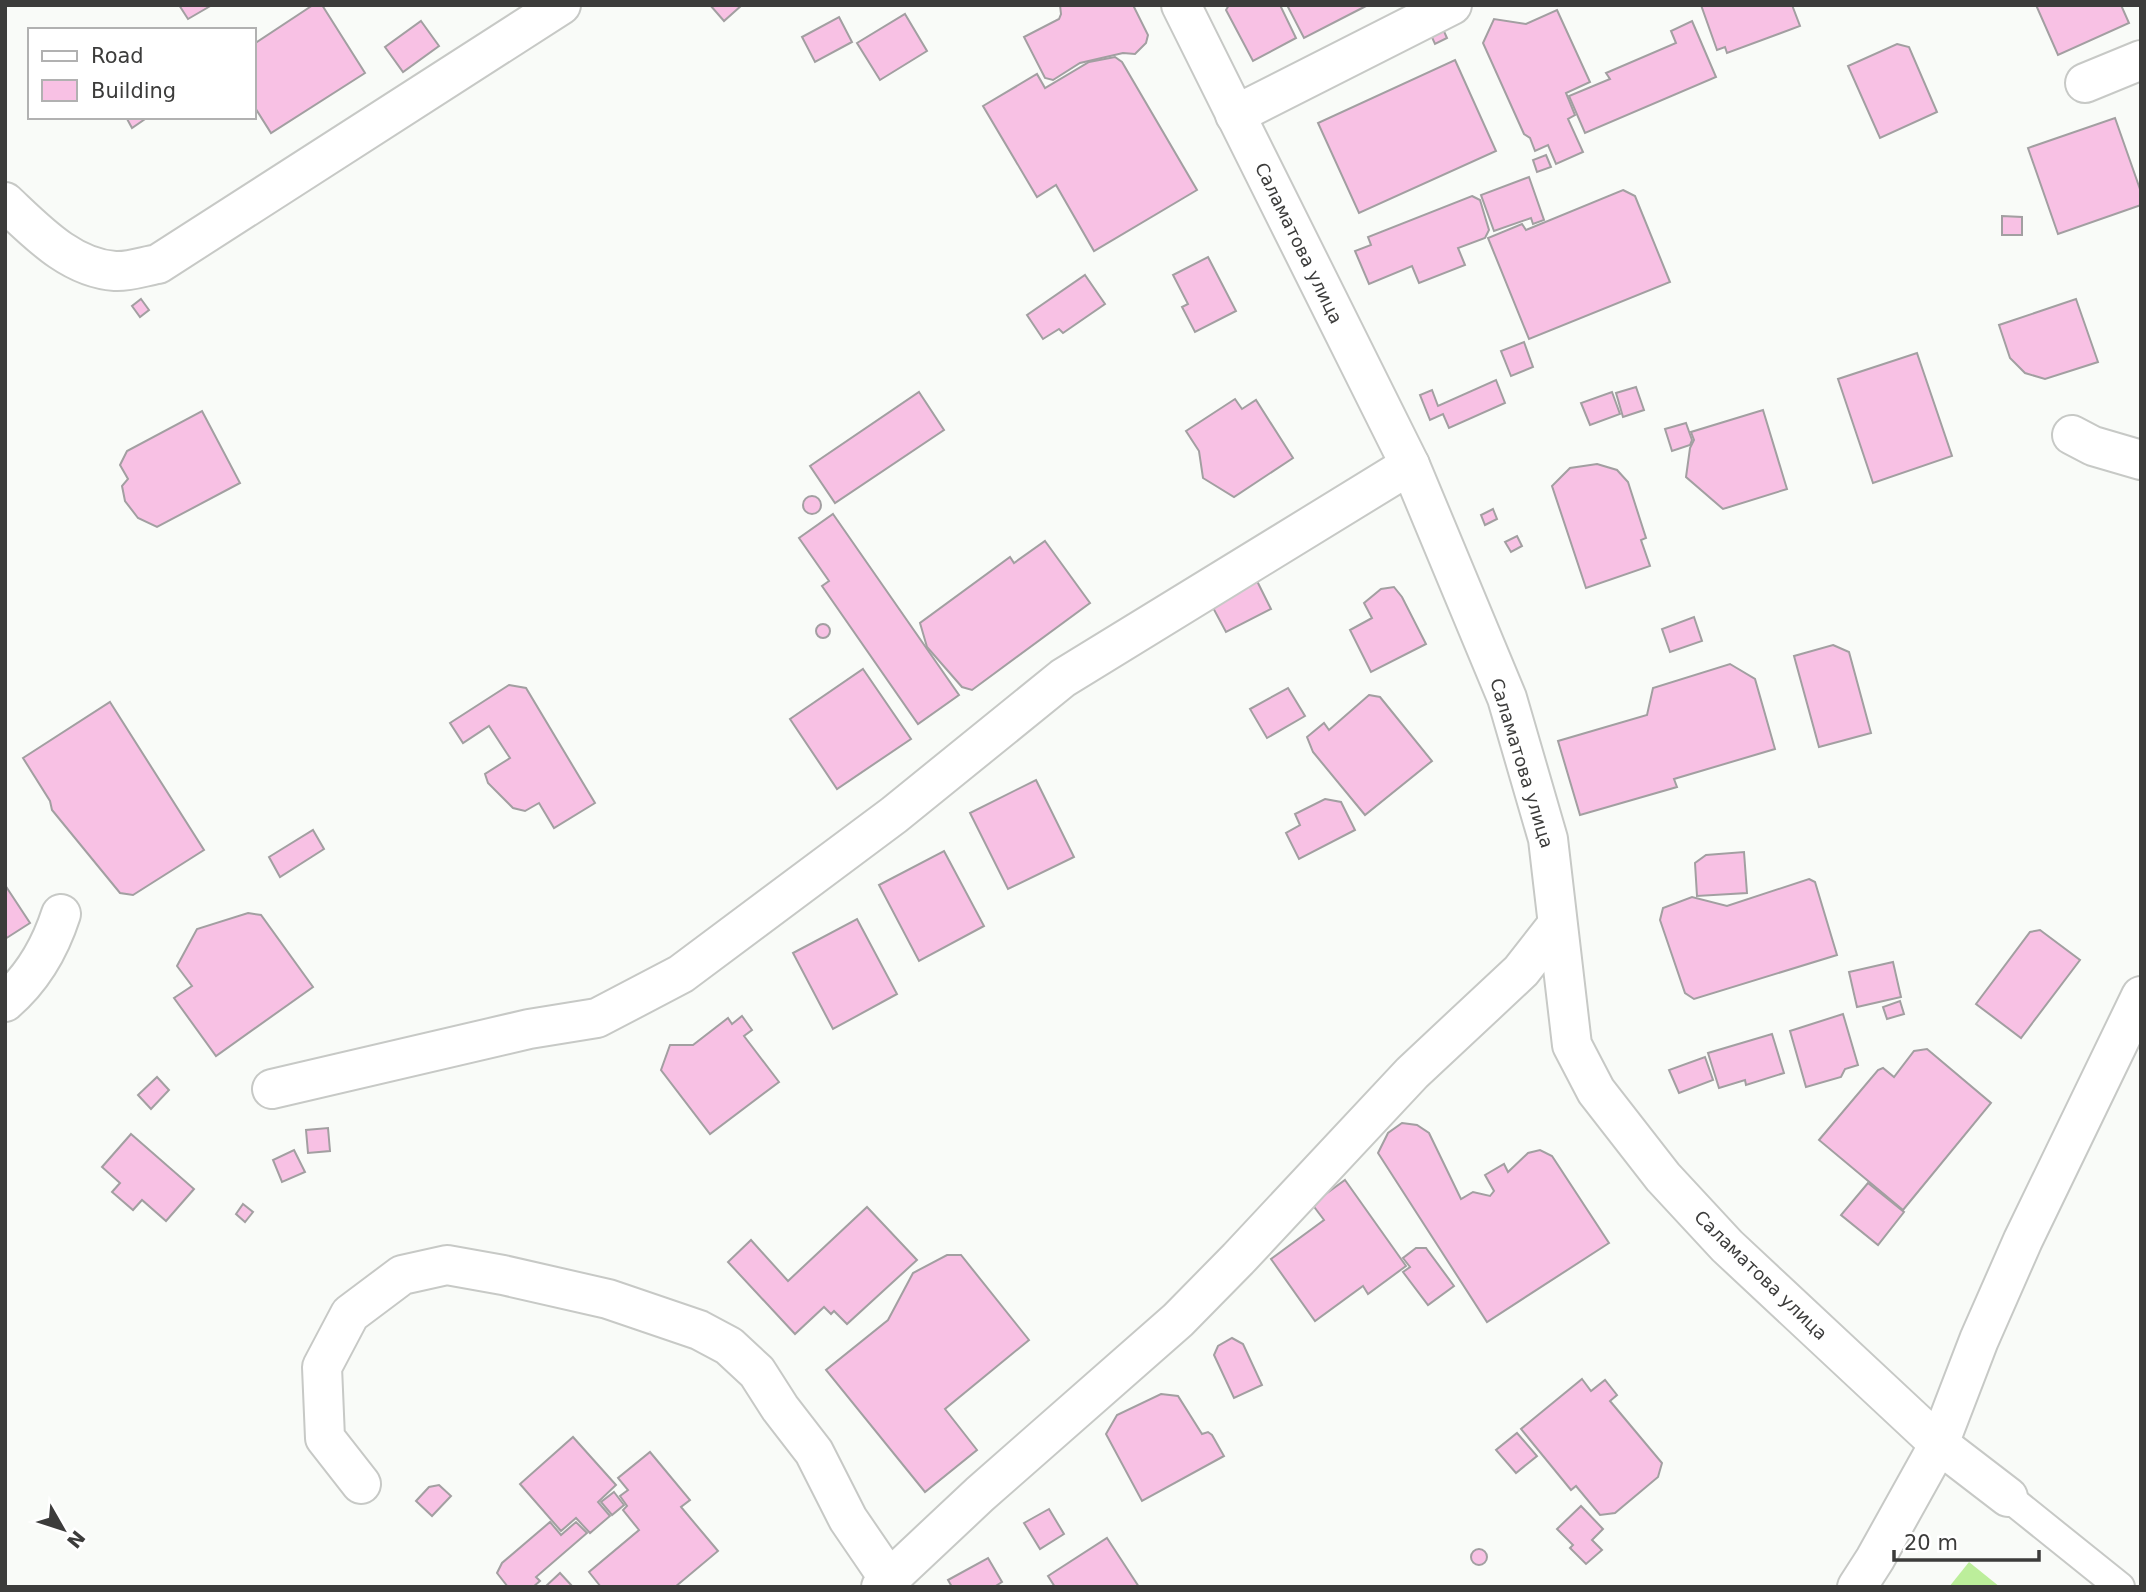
<svg xmlns="http://www.w3.org/2000/svg" width="2146" height="1592" viewBox="0 0 2146 1592" font-family="'DejaVu Sans',sans-serif">
<rect width="100%" height="100%" fill="#f9fbf8"/>
<!-- green -->
<polygon fill="#bcee9b" points="1969,1562 2000,1587 1949,1587"/>
<!-- building -->
<g fill="#f8c1e4" stroke="#a29fa1" stroke-width="2">
<polygon points="179,5 212,5 188,19"/>
<polygon points="313,5 322,5 365,73 271,133 254,106 254,44"/>
<polygon points="710,5 742,5 724,21"/>
<polygon points="1060,5 1133,5 1148,35 1146,43 1135,54 1123,53 1080,63 1053,80 1045,78 1024,37 1059,19 1061,14"/>
<polygon points="1229,5 1280,5 1296,38 1253,61 1226,10"/>
<polygon points="1287,5 1368,5 1304,38"/>
<polygon points="1701,5 1792,5 1800,26 1727,53 1725,47 1717,50"/>
<polygon points="2036,5 2121,5 2129,23 2058,55"/>
<polygon points="1557,10 1590,82 1566,93 1575,115 1568,119 1583,152 1556,164 1548,145 1535,151 1530,138 1524,134 1483,43 1494,19 1526,24"/>
<polygon points="905,14 927,51 880,80 857,43"/>
<polygon points="839,17 852,42 815,62 802,37"/>
<polygon points="421,21 439,46 403,72 385,47"/>
<polygon points="1692,21 1716,77 1585,133 1569,96 1610,79 1606,73 1676,43 1671,31"/>
<polygon points="1442,27 1447,38 1435,44 1430,33"/>
<polygon points="1897,44 1909,47 1937,112 1880,138 1848,66"/>
<polygon points="1115,57 1122,62 1197,190 1094,251 1056,185 1037,197 983,106 1037,74 1045,88 1089,62"/>
<polygon points="1455,60 1496,151 1359,213 1318,123"/>
<polygon points="126,117 148,117 132,128"/>
<polygon points="2115,118 2141,192 2141,205 2058,234 2028,148"/>
<polygon points="1546,155 1551,167 1537,172 1533,160"/>
<polygon points="1529,177 1544,220 1533,224 1531,218 1494,231 1481,195"/>
<polygon points="1623,190 1635,196 1670,282 1529,339 1488,238 1522,224 1526,230"/>
<polygon points="1472,196 1480,200 1489,230 1485,238 1458,248 1465,265 1419,283 1412,266 1369,284 1355,251 1371,245 1368,237"/>
<polygon points="2002,216 2022,217 2022,235 2002,235"/>
<polygon points="1208,257 1236,311 1195,332 1182,307 1188,304 1173,275"/>
<polygon points="1085,275 1105,304 1063,333 1059,329 1043,339 1027,315"/>
<polygon points="141,299 149,310 140,317 132,306"/>
<polygon points="2076,299 2098,362 2045,379 2025,373 2010,358 1999,325"/>
<polygon points="1524,342 1533,367 1511,376 1501,351"/>
<polygon points="1917,353 1952,456 1873,483 1838,379"/>
<polygon points="1496,380 1505,403 1449,428 1443,414 1430,420 1420,395 1432,390 1438,406"/>
<polygon points="1636,387 1644,410 1623,417 1616,393"/>
<polygon points="919,392 944,430 835,503 810,466"/>
<polygon points="1612,392 1620,414 1590,425 1581,403"/>
<polygon points="1235,399 1242,409 1256,400 1293,458 1234,497 1203,478 1199,451 1186,431"/>
<polygon points="1763,410 1787,489 1723,509 1686,477 1690,448 1694,440 1691,432"/>
<polygon points="202,411 240,483 157,527 138,518 125,501 122,486 128,479 120,465 127,451"/>
<polygon points="1686,423 1692,440 1690,445 1672,451 1665,429"/>
<polygon points="1597,464 1617,470 1628,482 1646,538 1641,540 1650,566 1586,588 1552,486 1570,468"/>
<circle cx="812" cy="505" r="9"/>
<polygon points="1493,509 1497,519 1485,525 1481,515"/>
<polygon points="833,514 959,695 918,724 822,586 829,581 799,538"/>
<polygon points="1517,536 1522,546 1511,552 1505,542"/>
<polygon points="1045,541 1090,603 972,690 962,687 927,647 920,623 1010,557 1014,563"/>
<polygon points="1257,581 1271,609 1226,632 1211,604"/>
<polygon points="1394,587 1402,597 1426,644 1371,672 1350,630 1372,618 1364,603 1381,589"/>
<polygon points="1694,617 1702,641 1670,652 1662,629"/>
<circle cx="823" cy="631" r="7"/>
<polygon points="1833,645 1849,652 1871,733 1819,747 1794,656"/>
<polygon points="1730,664 1755,679 1775,749 1674,779 1677,787 1580,815 1558,741 1647,715 1653,688"/>
<polygon points="863,669 911,739 837,789 790,719"/>
<polygon points="509,685 526,688 595,803 554,828 539,803 525,811 513,808 488,783 485,774 510,758 489,726 463,743 450,723"/>
<polygon points="1288,688 1305,716 1267,738 1250,709"/>
<polygon points="1369,695 1380,697 1432,761 1365,815 1313,752 1307,737 1324,723 1329,730"/>
<polygon points="110,702 204,850 133,895 120,893 52,810 50,801 23,758"/>
<polygon points="1036,780 1074,857 1008,889 970,813"/>
<polygon points="1325,799 1341,802 1355,830 1299,859 1286,833 1300,825 1295,814"/>
<polygon points="313,830 324,849 280,877 269,857"/>
<polygon points="944,851 984,926 919,961 879,885"/>
<polygon points="1744,852 1747,893 1697,896 1695,863 1706,855"/>
<polygon points="1809,879 1815,882 1837,955 1694,999 1685,993 1660,920 1663,908 1692,897 1727,906"/>
<polygon points="5,885 30,923 5,939"/>
<polygon points="248,913 261,915 313,987 216,1056 174,998 192,986 177,966 197,929"/>
<polygon points="857,919 897,994 833,1029 793,953"/>
<polygon points="2040,930 2080,960 2021,1038 1976,1004 2030,932"/>
<polygon points="1893,962 1901,997 1857,1007 1849,972"/>
<polygon points="1900,1001 1904,1014 1887,1019 1883,1007"/>
<polygon points="1843,1014 1858,1065 1845,1069 1841,1077 1806,1087 1790,1031"/>
<polygon points="742,1016 752,1030 744,1036 779,1082 710,1134 661,1070 670,1045 693,1045 728,1018 732,1024"/>
<polygon points="1772,1034 1784,1073 1746,1085 1745,1080 1719,1088 1708,1053"/>
<polygon points="1927,1049 1991,1103 1903,1210 1819,1140 1878,1070 1883,1068 1894,1077 1914,1051"/>
<polygon points="1705,1057 1713,1080 1679,1093 1669,1070"/>
<polygon points="157,1077 169,1090 151,1109 138,1095"/>
<polygon points="1402,1123 1417,1125 1429,1133 1461,1199 1473,1192 1490,1196 1494,1191 1485,1175 1504,1164 1508,1172 1528,1153 1540,1150 1552,1156 1609,1243 1487,1322 1378,1153 1388,1133"/>
<polygon points="328,1128 330,1151 308,1153 306,1130"/>
<polygon points="131,1134 194,1189 166,1221 142,1200 133,1210 112,1192 120,1183 102,1167"/>
<polygon points="294,1150 305,1172 282,1182 273,1160"/>
<polygon points="1345,1180 1406,1266 1368,1294 1363,1286 1315,1321 1271,1259 1324,1220 1312,1204"/>
<polygon points="1868,1183 1904,1212 1878,1245 1841,1215"/>
<polygon points="243,1204 253,1212 245,1222 236,1214"/>
<polygon points="867,1207 917,1260 847,1324 834,1311 831,1314 824,1307 795,1334 728,1262 751,1240 788,1281"/>
<polygon points="1416,1248 1426,1248 1454,1286 1428,1305 1403,1272 1410,1267 1403,1258"/>
<polygon points="947,1255 961,1255 1029,1340 945,1409 977,1450 925,1492 826,1370 888,1320 913,1273"/>
<polygon points="1232,1338 1243,1344 1262,1385 1234,1398 1214,1355 1218,1346"/>
<polygon points="1582,1379 1591,1391 1605,1380 1617,1395 1610,1401 1662,1463 1658,1477 1615,1513 1600,1515 1576,1486 1571,1490 1521,1429"/>
<polygon points="1161,1394 1178,1396 1202,1434 1208,1432 1212,1435 1224,1456 1142,1501 1106,1434 1117,1415"/>
<polygon points="1517,1433 1537,1456 1516,1473 1496,1450"/>
<polygon points="573,1437 616,1485 598,1502 610,1516 590,1533 576,1518 561,1531 520,1484"/>
<polygon points="650,1452 690,1500 681,1507 718,1551 675,1587 601,1587 589,1572 639,1530 623,1510 627,1506 620,1496 628,1490 618,1478"/>
<polygon points="439,1485 451,1496 432,1516 416,1501 429,1487"/>
<polygon points="614,1492 624,1505 612,1515 601,1502"/>
<polygon points="1581,1506 1603,1529 1592,1540 1602,1550 1586,1564 1570,1548 1573,1545 1557,1529"/>
<polygon points="1049,1509 1064,1534 1040,1549 1024,1523"/>
<polygon points="550,1522 561,1535 576,1522 587,1533 536,1577 540,1581 533,1587 508,1587 497,1573 502,1563"/>
<polygon points="1107,1538 1139,1587 1055,1587 1048,1576"/>
<circle cx="1479" cy="1557" r="8"/>
<polygon points="988,1558 1002,1582 994,1587 952,1587 948,1580"/>
<polygon points="560,1573 573,1587 545,1587"/>
</g>
<g fill="none" stroke-linecap="round" stroke-linejoin="round">
<!-- lane casing -->
<g stroke="#c7c9c6" stroke-width="32">
<polyline id="lane" points="2008,1497 2120,1587"/>
</g>
<!-- street casing -->
<g stroke="#c7c9c6" stroke-width="42">
<g id="street">
<polyline points="1181,5 1410,465 1507,698 1548,839 1572,1045 1596,1091 1663,1177 1727,1246 1939,1444 2008,1497"/>
<polyline points="2085,83 2141,60"/>
<polyline points="1235,115 1452,5"/>
<path d="M5 202C36 231 70 268 115 271 129 272 145 266 158 264L561 5"/>
<polyline points="2072,435 2093,446 2141,460"/>
<path d="M5 1002C33 978 50 948 61 914"/>
<polyline points="272,1089 529,1029 597,1018 681,974 894,815 1063,678 1410,465"/>
<polyline points="361,1484 325,1438 322,1367 350,1314 402,1275 447,1265 503,1275 608,1299 699,1330 729,1346 757,1372 780,1408 814,1452 848,1519 889,1579"/>
<polyline points="881,1587 980,1494 1178,1320 1238,1259 1412,1073 1521,971 1557,925"/>
<polyline points="1857,1587 1875,1559 1939,1444 1979,1340 2023,1240 2141,996"/>
</g>
</g>
<!-- lane -->
<use href="#lane" stroke="#fff" stroke-width="28"/>
<!-- street -->
<use href="#street" stroke="#fff" stroke-width="38"/>
</g>
<g text-anchor="middle" dominant-baseline="central" stroke-width="5" stroke-linejoin="round" paint-order="stroke">
<!-- street labels -->
<g font-size="18" fill="#3c3c3b" stroke="#fff">
<text transform="translate(1299 243) rotate(64)">Саламатова улица</text>
<text transform="translate(1522 763) rotate(73)">Саламатова улица</text>
<text transform="translate(1761 1275) rotate(44)">Саламатова улица</text>
</g>
</g>
<!-- border -->
<rect width="2146" height="1592" fill="none" stroke="#3c3c3b" stroke-width="14"/>
<!-- legend -->
<rect x="28" y="28" width="228" height="91" fill="#ffffff" stroke="#b1b1b1" stroke-width="2"/>
<rect x="42" y="51" width="35" height="10" fill="#ffffff" stroke="#b1b1b1" stroke-width="2"/>
<text x="91" y="63" font-size="21" fill="#3c3c3b">Road</text>
<rect x="42" y="80" width="35" height="21" fill="#f8c1e4" stroke="#b1b1b1" stroke-width="2"/>
<text x="91" y="98" font-size="21" fill="#3c3c3b">Building</text>
<!-- north arrow -->
<g transform="translate(63 1529) rotate(129)" stroke="#ffffff" stroke-width="5" paint-order="stroke">
<path d="M0-5L12 26L0 18L-12 26Z" fill="#3c3c3b"/>
<text y="-10" font-size="19" font-weight="bold" text-anchor="middle" fill="#3c3c3b">N</text>
</g>
<!-- scale -->
<path d="M1894 1550v10h145v-10" fill="none" stroke="#3c3c3b" stroke-width="3.5"/>
<text x="1904" y="1550" font-size="21" fill="#3c3c3b" stroke="#ffffff" stroke-width="5" paint-order="stroke">20 m</text>
</svg>
